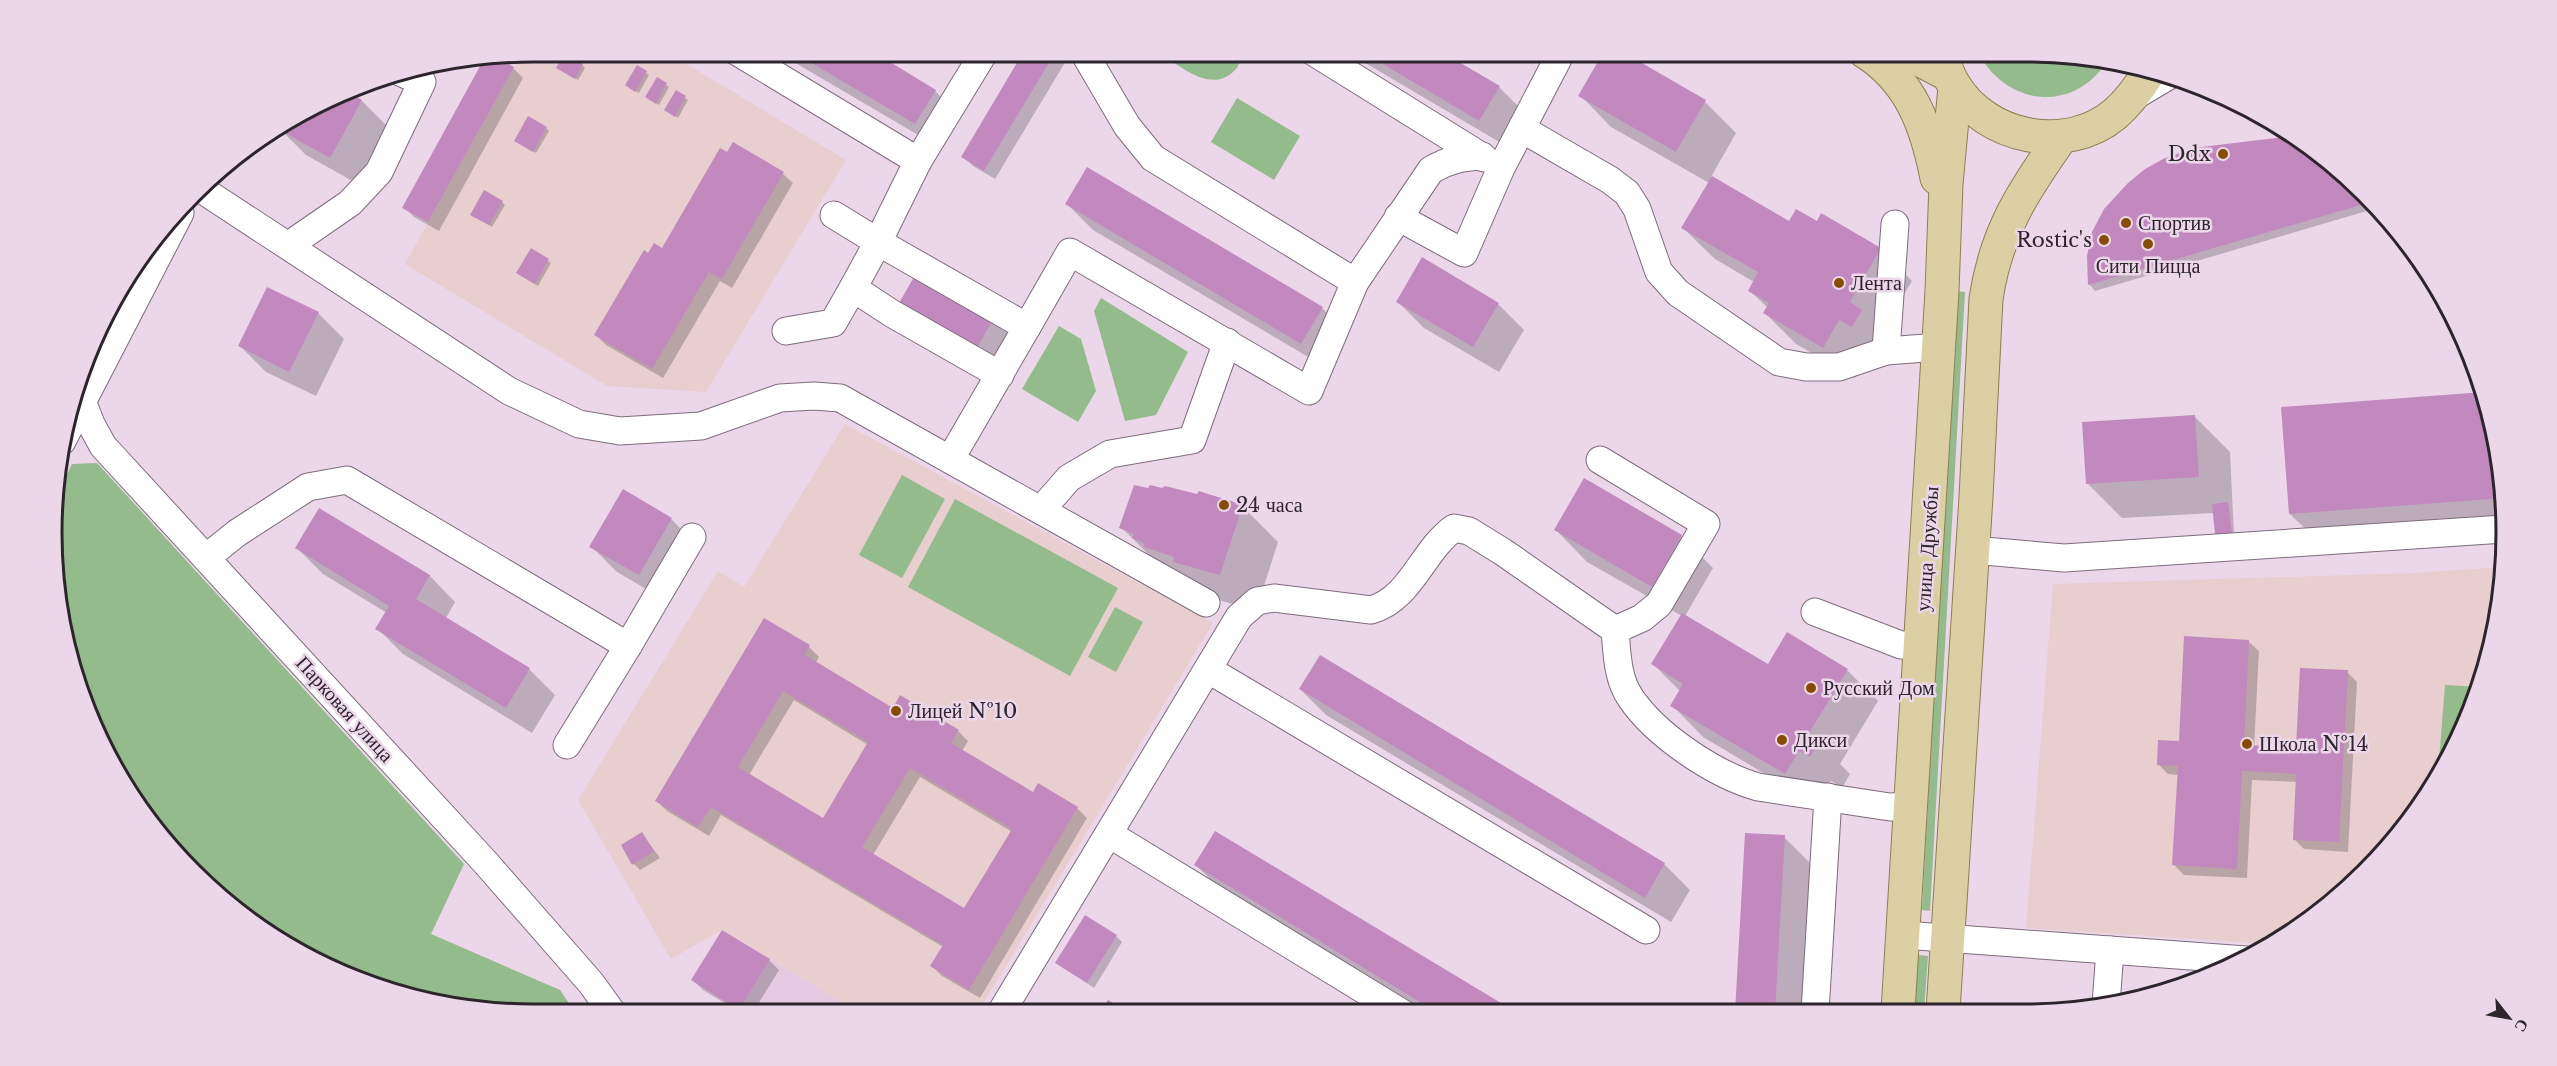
<svg xmlns="http://www.w3.org/2000/svg" width="2557" height="1066" viewBox="0 0 2557 1066" font-family="'Libre Baskerville',serif">
<rect width="100%" height="100%" fill="#ecd7ea"/>
<!-- built -->
<polygon fill="#e4c9e1" points="770,959 862,1014 747,1014 739,1010"/>
<!-- education -->
<g fill="#e8cecf">
<polygon points="533,51 665,51 846,160 706,392 607,386 405,264 514,67 523,53"/>
<polygon points="845,424 1213,623 977,1014 862,1014 722,930 671,959 578,800 718,571 744,587"/>
<polygon points="2503,567 2502,596 2481,688 2425,800 2342,896 2269,944 2026,928 2053,584 2414,573"/>
</g>
<!-- green -->
<g fill="#93bb8b">
<path d="M1157 51H1240C1241 60 1240 66 1233 72 1209 94 1178 64 1157 51Z"/>
<path d="M1978 51H2024L2106 64C2097 75 2087 85 2074 91 2036 108 1994 87 1978 51Z"/>
<polygon points="1237,98 1300,136 1274,180 1211,142"/>
<polygon points="1956,291 1965,292 1930,911 1922,910"/>
<polygon points="1101,298 1188,352 1156,415 1125,421 1094,311"/>
<polygon points="1059,326 1081,339 1096,391 1078,422 1022,389"/>
<polygon points="97,463 464,864 431,934 560,990 577,1015 533,1015 378,990 239,915 132,801 88,717 60,627 56,497 72,464"/>
<polygon points="902,475 945,499 902,578 859,555"/>
<polygon points="955,499 1118,588 1070,676 908,587"/>
<polygon points="1115,607 1143,622 1116,672 1088,657"/>
<polygon points="2445,685 2481,687 2438,774"/>
<polygon points="1918,955 1928,956 1924,1011 1914,1011"/>
</g>
<!-- shadow -->
<g fill="#0003" fill-rule="evenodd">
<polygon points="775,51 869,51 935,91 961,117 942,149"/>
<polygon points="1033,51 1072,51 995,179 973,166 963,156"/>
<polygon points="1345,51 1437,51 1499,87 1525,113 1506,146"/>
<polygon points="1605,51 1618,51 1705,102 1736,133 1711,177 1790,223 1817,223 1880,249 1912,281 1855,378 1796,344 1765,313 1768,308 1749,290 1754,282 1715,259 1683,228 1709,183 1611,127 1580,95"/>
<polygon points="582,65 585,68 578,80 561,70"/>
<polygon points="637,67 649,75 639,93 629,88"/>
<polygon points="513,68 523,78 439,231 414,217 404,207"/>
<polygon points="657,79 669,87 659,105 647,97"/>
<polygon points="345,92 362,101 388,127 356,183 306,155 280,129 292,115"/>
<polygon points="677,92 688,100 678,118 666,110"/>
<polygon points="546,128 549,131 536,153 519,143"/>
<polygon points="2296,138 2342,170 2377,208 2095,291 2089,284 2193,150"/>
<polygon points="783,174 793,183 732,288 720,281 663,378 606,345 596,335 649,255 663,250"/>
<polygon points="502,202 505,205 492,227 475,217"/>
<polygon points="1067,204 1322,308 1348,334 1327,368 1093,230"/>
<polygon points="531,250 551,263 538,286 521,276"/>
<polygon points="1398,302 1498,304 1524,330 1499,372 1424,328"/>
<polygon points="318,313 344,339 316,396 266,372 240,346"/>
<polygon points="995,315 1021,341 999,379 923,336"/>
<polygon points="2484,394 2489,408 2505,501 2504,532 2322,545 2290,514"/>
<polygon points="2195,417 2230,452 2234,535 2219,537 2217,534 2214,513 2122,518 2087,483"/>
<polygon points="1242,506 1278,542 1256,611 1212,598 1158,564 1121,527"/>
<polygon points="320,510 430,576 455,602 446,618 529,669 555,695 532,733 403,654 377,628 387,613 323,574 297,548"/>
<polygon points="671,519 697,545 665,600 617,572 591,546"/>
<polygon points="1556,530 1681,536 1713,568 1685,616 1769,666 1847,670 1878,701 1840,764 1850,774 1842,788 1831,781 1817,805 1703,737 1672,705 1680,691 1653,664 1682,616 1587,562"/>
<path d="M765 620 809 647 819 657 815 664 893 710 958 731 968 741 962 751 1034 794 1077 808 1087 818 980 998 942 976 932 966 943 947 721 815 709 836 667 811 657 801ZM794 700 868 745 824 820 749 775ZM920 777 1012 832 965 910 873 855Z"/>
<polygon points="2248,641 2259,651 2254,747 2298,749 2347,672 2357,682 2348,852 2304,849 2294,839 2297,782 2252,780 2247,878 2184,875 2174,865 2179,775 2168,774 2158,764 2180,743"/>
<polygon points="1320,657 1664,864 1690,890 1671,922 1326,715 1300,689"/>
<polygon points="1216,833 1513,1012 1424,1013 1222,891 1196,865"/>
<polygon points="642,834 660,858 640,870 634,864"/>
<polygon points="1784,837 1810,863 1802,1012 1737,1012"/>
<polygon points="722,932 769,960 779,970 752,1014 743,1014 703,990 693,980"/>
<polygon points="1116,936 1122,942 1094,988 1057,963"/>
</g>
<!-- building -->
<g fill="#c289be" fill-rule="evenodd">
<polygon points="791,51 872,51 936,90 915,124"/>
<polygon points="1024,51 1056,51 984,171 961,157"/>
<polygon points="1361,51 1440,51 1500,86 1479,121"/>
<polygon points="1604,51 1621,51 1706,100 1676,152 1578,96"/>
<polygon points="564,53 583,64 575,79 556,68"/>
<polygon points="496,57 514,67 428,222 402,208 484,59"/>
<polygon points="637,65 647,71 635,92 625,85"/>
<polygon points="657,77 667,83 656,104 645,97"/>
<polygon points="676,90 686,96 675,117 664,110"/>
<polygon points="347,91 362,100 330,158 278,129 281,123 292,115"/>
<polygon points="528,116 547,127 533,152 514,141"/>
<polygon points="2293,136 2342,170 2371,202 2088,285 2087,256 2092,232 2104,209 2128,183 2145,169 2163,159 2193,148"/>
<polygon points="733,142 784,172 722,279 709,272 652,369 594,335 644,250 648,253 654,243 662,248 720,148 727,152"/>
<polygon points="1087,167 1323,307 1301,344 1065,204"/>
<polygon points="1712,176 1789,221 1796,209 1817,221 1821,213 1881,248 1850,302 1862,310 1852,327 1839,320 1823,348 1763,313 1769,303 1748,291 1758,272 1681,228"/>
<polygon points="484,190 503,201 489,225 470,215"/>
<polygon points="531,248 549,259 535,284 516,273"/>
<polygon points="1422,257 1499,303 1473,347 1396,302"/>
<polygon points="918,270 996,314 973,355 895,310"/>
<polygon points="267,287 319,312 289,372 238,346"/>
<polygon points="2484,392 2489,408 2505,498 2289,514 2281,407"/>
<polygon points="2195,415 2199,477 2086,484 2082,422"/>
<polygon points="1584,478 1682,535 1652,587 1554,530"/>
<polygon points="1134,485 1148,488 1150,485 1162,488 1165,486 1197,494 1199,491 1243,505 1220,575 1173,562 1174,557 1144,547 1144,543 1132,538 1134,534 1119,528"/>
<polygon points="623,489 672,518 639,575 589,547"/>
<polygon points="2228,502 2232,533 2215,534 2212,504"/>
<polygon points="319,508 430,575 416,599 530,668 506,708 375,629 389,606 295,548"/>
<polygon points="1682,613 1768,664 1787,632 1848,669 1808,735 1820,741 1810,757 1799,751 1785,774 1670,706 1683,684 1651,664"/>
<path d="M764 618 810 645 805 655 893 708 900 695 959 730 951 743 1033 792 1038 783 1078 807 969 990 930 966 943 945 711 807 698 827 655 801ZM783 691 868 742 823 818 738 767ZM910 768 1012 829 964 908 862 847Z"/>
<polygon points="2184,636 2249,640 2244,745 2296,747 2300,668 2348,670 2339,842 2293,840 2296,774 2242,771 2237,869 2172,865 2178,766 2157,765 2158,740 2179,741"/>
<polygon points="1320,655 1665,863 1645,898 1299,689"/>
<polygon points="1215,831 1516,1012 1438,1013 1194,865"/>
<polygon points="642,832 654,851 632,865 621,845"/>
<polygon points="1745,833 1785,835 1775,1012 1735,1012"/>
<polygon points="1085,915 1117,935 1087,983 1055,963"/>
<polygon points="722,930 770,959 739,1010 691,980"/>
<polygon points="1108,1000 1131,1013 1099,1013"/>
</g>
<g fill="none" stroke-linecap="round" stroke-linejoin="round">
<!-- minor casing -->
<g stroke="#7e6c7c" stroke-width="29">
<g id="minor">
<polyline points="736,51 918,161 985,51"/>
<path d="M1083 51 1127 126 1153 158 1355 282 1431 170C1448 160 1462 157 1482 156"/>
<polyline points="1312,51 1484,158"/>
<polyline points="2133,97 2170,75"/>
<polyline points="1522,129 1610,180 1627,193 1637,209 1659,272 1678,293 1779,362 1806,367 1839,367 1886,351 1939,347"/>
<polyline points="918,161 878,242 1027,327 951,458"/>
<polyline points="201,189 509,391 579,424 620,431 701,426 780,398 814,396 840,398 1206,603"/>
<polyline points="834,215 878,242 853,288 891,313 1000,375"/>
<polyline points="1398,217 1464,253 1501,168 1562,51"/>
<polyline points="289,245 350,203 379,172 422,82 402,73"/>
<polyline points="1027,327 1070,252 1309,391 1355,282"/>
<polyline points="786,331 833,323 853,288"/>
<polyline points="1886,351 1895,224"/>
<polyline points="82,401 91,424 103,446 485,862 591,983 614,1015"/>
<polyline points="62,441 180,213"/>
<polyline points="1600,460 1706,524 1659,604 1642,618 1615,630"/>
<polyline points="1041,510 1069,478 1110,454 1192,440 1227,342"/>
<polyline points="1973,550 2064,558 2504,529"/>
<polyline points="207,557 237,533 308,487 347,480 628,646 692,537"/>
<polyline points="1815,612 1901,645 1921,645"/>
<polyline points="1209,670 1646,930"/>
<polyline points="567,745 628,646"/>
<polyline points="1109,834 1402,1013"/>
<polyline points="1903,935 2246,960"/>
<polyline points="2106,1005 2110,950"/>
<polyline points="1815,1012 1828,797"/>
<path d="M1000 1014 1239 617 1257 601 1274 598 1371 610C1411 599 1422 551 1454 528L1469 531 1503 552 1615 630C1617 652 1617 678 1630 697 1655 735 1715 775 1758 787L1890 807 1911 806"/>
</g>
</g>
<!-- major casing -->
<g stroke="#8e7f51" stroke-width="35">
<g id="major">
<path d="M1864 51C1911 80 1927 127 1937 178"/>
<polyline points="1903,51 1947,74"/>
<path d="M1940 51C1944 63 1947 74 1954 85 1986 138 2066 155 2115 114 2129 102 2139 88 2149 72"/>
<polyline points="1898,1011 1942,291 1946,184 1955,87"/>
<path d="M1943 1011 1976 497 1986 299C1996 231 2024 190 2062 136"/>
</g>
</g>
<!-- minor -->
<use href="#minor" stroke="#fff" stroke-width="27"/>
<!-- major -->
<use href="#major" stroke="#dbcfa3" stroke-width="33"/>
</g>
<!-- markers -->
<g fill="#854d00" stroke="#ecd7ea" stroke-width="2">
<circle cx="2223" cy="154" r="6"/>
<circle cx="2126" cy="223" r="6"/>
<circle cx="2104" cy="240" r="6"/>
<circle cx="2148" cy="244" r="6"/>
<circle cx="1839" cy="283" r="6"/>
<circle cx="1224" cy="505" r="6"/>
<circle cx="1811" cy="688" r="6"/>
<circle cx="896" cy="711" r="6"/>
<circle cx="1782" cy="740" r="6"/>
<circle cx="2247" cy="744" r="6"/>
</g>
<g text-anchor="middle" dominant-baseline="central" stroke-width="5" stroke-linejoin="round" paint-order="stroke">
<!-- poi labels -->
<g font-size="20" fill="#2d252c" stroke="#ecd7ea" text-anchor="start">
<text x="2211" y="154" text-anchor="end">Ddx</text>
<text x="2138" y="223">Спортив</text>
<text x="2092" y="240" text-anchor="end">Rostic's</text>
<text x="2148" y="266" text-anchor="middle">Сити Пицца</text>
<text x="1851" y="283">Лента</text>
<text x="1236" y="505">24 часа</text>
<text x="1823" y="688">Русский Дом</text>
<text x="908" y="711">Лицей №10</text>
<text x="1794" y="740">Дикси</text>
<text x="2259" y="744">Школа №14</text>
</g>
<!-- street labels -->
<g font-size="20" fill="#2d252c" stroke="#ecd7ea">
<text transform="translate(1927 549) rotate(-86)">улица Дружбы</text>
<text transform="translate(345 709) rotate(48)">Парковая улица</text>
</g>
</g>
<!-- crop -->
<path d="M0 0H2557V1066H0ZM533 62H2025A471 471 0 0 1 2496 533V533A471 471 0 0 1 2025 1004H533A471 471 0 0 1 62 533V533A471 471 0 0 1 533 62Z" fill="#ecd7ea" fill-rule="evenodd"/>
<path fill="none" stroke="#2d252c" stroke-width="3" d="M533 62H2025A471 471 0 0 1 2496 533V533A471 471 0 0 1 2025 1004H533A471 471 0 0 1 62 533V533A471 471 0 0 1 533 62Z"/>
<!-- north arrow -->
<g transform="translate(2509 1018) rotate(121)" stroke="#ecd7ea" stroke-width="4.5" paint-order="stroke">
<path d="M0-4.5L10 22L0 15L-10 22Z" fill="#2d252c"/>
<text y="-9" font-size="16" font-weight="bold" text-anchor="middle" fill="#2d252c">С</text>
</g>
</svg>
